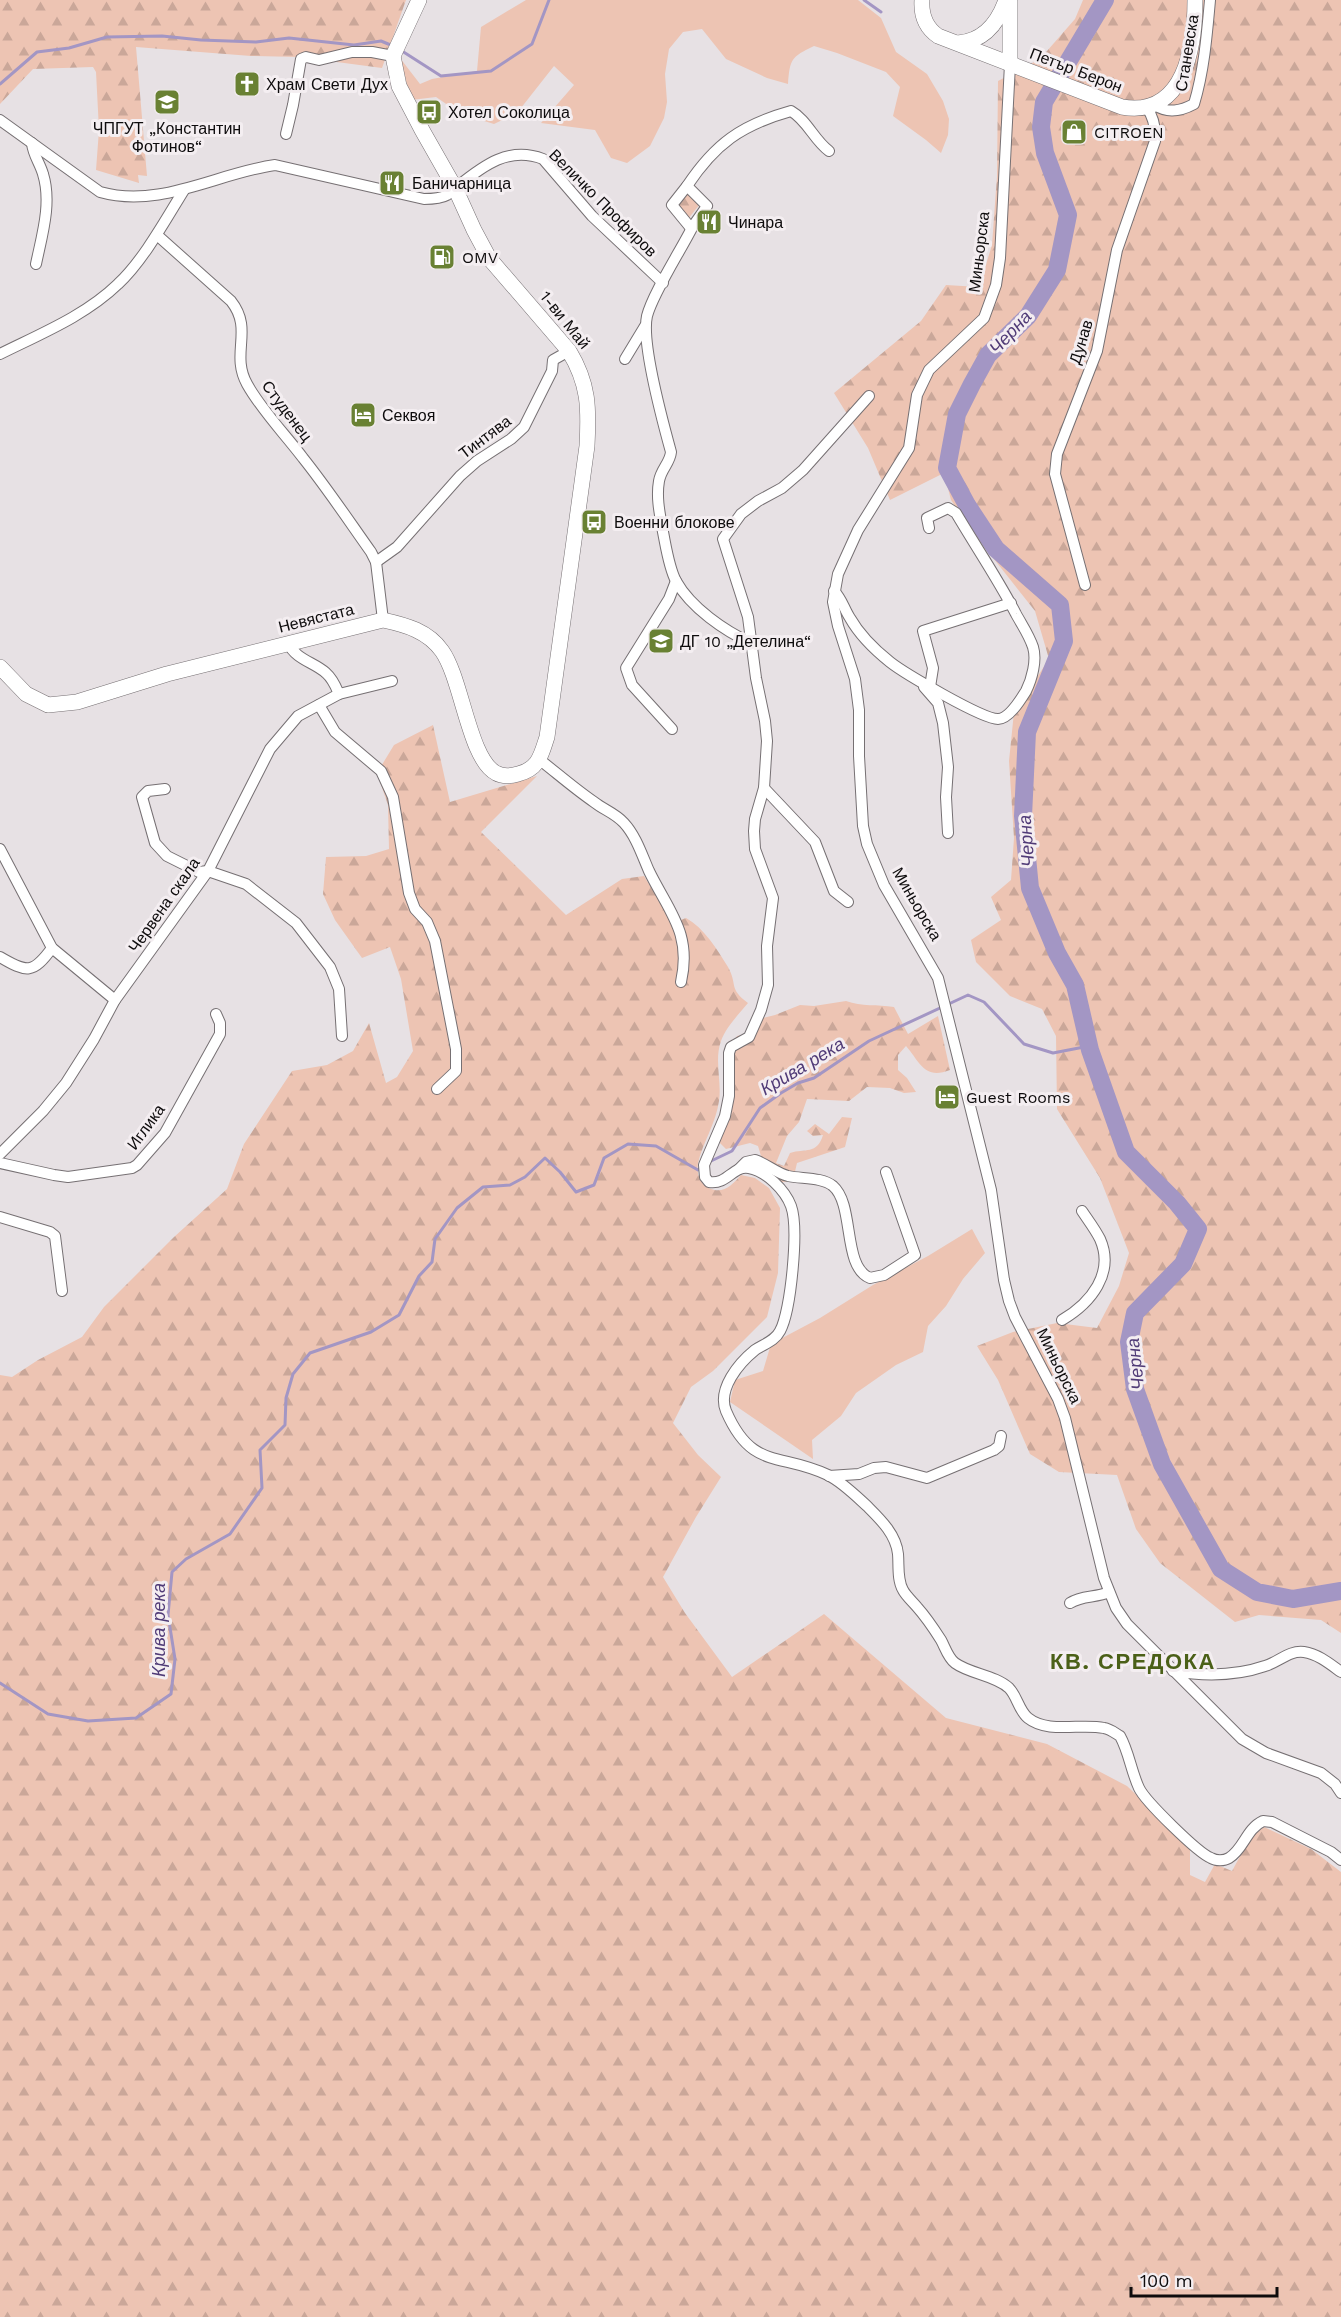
<svg xmlns="http://www.w3.org/2000/svg" width="1341" height="2317" viewBox="0 0 1341 2317" font-family="'Work Sans',sans-serif">
<defs>
<pattern id="forest-firs" width="22" height="20" patternUnits="userSpaceOnUse" patternTransform="scale(1.5)"><rect width="22" height="20" fill="#edc4b3"/><path d="M5 1l3.5 6h-7zM16 11l3.5 6h-7z" fill="#caa799"/></pattern>
</defs>
<rect width="100%" height="100%" fill="#e7e1e4"/>
<!-- green -->
<g fill="#edc4b3">
<path d="M526 0H858L881 18 896 52 927 74 943 101 949 119 948 135 941 153 926 140 893 116 900 87 886 72 837 53 814 46C791 57 790 59 788 84L767 78 726 59 702 29 683 32 669 49 665 74 667 102 664 118 650 146 627 163 611 158 595 130 541 123 574 85 554 66 517 113 494 124 461 114 436 97 411 100 400 58 420 84 432 79 477 71 481 27Z"/>
<polygon points="972,1229 985,1253 963,1279 946,1306 928,1326 923,1352 896,1365 856,1393 841,1416 812,1440 813,1459 730,1402 735,1380 763,1371 771,1344 820,1318 873,1285 928,1256"/>
</g>
<!-- forest -->
<g fill="url(#forest-firs)">
<polygon points="0,0 406,0 382,68 299,57 251,56 136,47 147,176 138,175 139,183 96,170 99,130 96,72 93,67 33,69 0,104"/>
<polygon points="1083,0 1341,0 1341,1633 1321,1620 1259,1615 1235,1622 1160,1563 1136,1529 1117,1475 1059,1472 1030,1454 998,1380 977,1346 1013,1332 1057,1323 1097,1328 1119,1286 1129,1253 1100,1178 1057,1109 1056,1036 1042,1009 1010,996 976,962 971,940 1001,920 991,897 1011,880 1014,838 1009,761 1014,712 1049,659 1035,611 975,535 951,500 944,473 890,500 868,448 834,393 921,321 946,285 979,287 992,245 997,176 998,81 1040,59 1075,19"/>
<polygon points="687,189 700,204 688,219 675,202"/>
<path d="M433 725 450 802 537 776 481 832 566 915 622 879 644 876 673 923 686 918C704 928 717 949 728 967 738 985 728 988 748 1003 739 1014 726 1027 721 1041 714 1061 722 1081 719 1101 716 1123 703 1142 698 1163 696 1173 700 1186 711 1189 724 1194 733 1184 741 1175L755 1178 769 1188 780 1208 778 1273 767 1317 713 1371 691 1387 673 1423 698 1455 721 1477 696 1517 663 1577 685 1613 732 1677 824 1614 946 1718 1047 1744 1127 1786 1190 1846V1875L1205 1882 1215 1864 1232 1871 1250 1838 1264 1827 1311 1849 1341 1872V2317H0V1375L12 1377 38 1360 82 1337 104 1307 174 1237 227 1189 244 1144 292 1071 327 1065 353 1051 369 1023 386 1083 397 1077 413 1051 401 979 390 947 362 958 335 920 323 894 326 857 366 856 389 849 388 805 377 773 394 745Z"/>
<path d="M846 1001C862 1007 877 1004 894 1007L908 1034 938 1016 950 1070C924 1080 920 1062 906 1046L898 1055V1070L907 1078 916 1092 904 1093 890 1088 867 1087 849 1101 807 1099 799 1122 787 1136 776 1163 784 1166 790 1153C805 1148 817 1155 823 1135L813 1136 807 1131 815 1124 829 1134 842 1117 852 1118 845 1147 797 1163 793 1180 779 1183 761 1156 758 1146 750 1143 726 1149 717 1140 724 1120 731 1045 737 1036 746 1034 763 1018 775 1015 800 1005 814 1006Z"/>
</g>
<g fill="none" stroke-linecap="round" stroke-linejoin="round">
<!-- stream -->
<g stroke="#a396c4" stroke-width="3">
<polyline points="864,0 881,12"/>
<polyline points="402,51 441,76 491,71 532,44 549,0"/>
<polyline points="0,84 37,52 69,48 107,37 162,36 201,40 256,42 289,38 354,45 381,41 393,46"/>
<polyline points="709,1162 732,1151 760,1108 781,1093 798,1083 814,1078 869,1041 968,995 984,1002 1024,1044 1053,1053 1084,1047 1090,1050"/>
<polyline points="0,1683 48,1714 88,1721 136,1718 171,1694 175,1659 168,1615 172,1572 186,1559 230,1534 262,1488 260,1450 285,1425 286,1398 293,1374 310,1353 371,1332 399,1315 419,1276 432,1262 435,1239 457,1208 483,1187 510,1185 525,1177 545,1158 560,1172 576,1192 594,1185 604,1158 628,1144 656,1146 698,1170 701,1167"/>
</g>
<!-- river -->
<polyline stroke="#a396c4" stroke-width="18" points="1105,0 1044,102 1041,127 1045,153 1068,215 1057,270 1028,316 988,355 972,384 957,414 947,468 967,505 996,549 1060,605 1064,641 1027,732 1023,816 1030,888 1057,953 1075,985 1090,1050 1126,1152 1177,1203 1198,1229 1183,1264 1135,1313 1129,1342 1135,1389 1162,1464 1221,1569 1257,1592 1293,1599 1341,1591"/>
<!-- street casing -->
<g stroke="#767073" stroke-width="12">
<g id="street">
<polyline points="1010,64 1000,258 996,285 984,318 929,370 917,395 909,448 858,530 838,574 833,602 838,626 855,679 859,710 859,756 863,826 867,844 884,885 938,978 991,1190 1004,1280 1009,1301 1015,1317 1058,1399 1065,1418 1104,1578 1116,1608 1127,1624 1242,1739 1266,1753 1321,1773 1335,1784 1341,1793"/>
<path d="M1155 105C1168 114 1181 111 1194 104 1204 71 1207 34 1210 0"/>
<path d="M0 120 100 192C160 209 217 173 275 165L424 199C431 199 440 199 447 195 451 193 454 189 458 186 484 165 509 146 543 159L592 216 663 283"/>
<polyline points="286,134 293,105 301,59 306,57 319,60 352,52 372,52 393,56"/>
<path d="M32 143C33 155 40 163 43 174 52 203 42 235 36 264"/>
<path d="M687 186C715 144 741 125 791 111 807 120 814 140 829 151"/>
<polygon points="687,186 707,206 693,226 690,227 672,205"/>
<path d="M693 226C681 250 653 293 647 316 641 342 663 423 671 452 670 463 661 469 659 481 656 498 660 515 663 532 666 547 669 568 676 581 691 608 725 631 751 643"/>
<path d="M157 235 231 301C254 330 230 353 247 384 262 411 285 434 303 458 327 488 349 521 371 552L376 562 383 620"/>
<path d="M0 354C40 334 85 316 118 284 143 261 166 219 184 190"/>
<polyline points="625,359 645,326"/>
<path d="M869 396 803 470 782 488 758 501 741 514 723 539 748 617 756 678 765 721 767 741 764 788 755 819 754 831 755 849 773 898 767 946 768 985 761 1010 749 1037 731 1047 729 1053V1096L725 1116 704 1165 705 1177 709 1182C728 1185 733 1165 749 1168 766 1171 785 1190 791 1206 799 1228 791 1311 780 1331 775 1341 764 1344 755 1350 739 1363 717 1389 726 1411 752 1471 780 1452 828 1475 842 1482 855 1495 867 1506 880 1519 896 1534 898 1554 899 1565 897 1580 903 1590 906 1596 913 1602 917 1607 926 1617 934 1629 941 1640 945 1647 948 1658 955 1663 970 1674 995 1675 1009 1688 1017 1696 1019 1711 1028 1718 1048 1734 1081 1723 1104 1728 1110 1729 1115 1733 1120 1736 1129 1752 1131 1771 1139 1788 1145 1801 1198 1853 1211 1858 1216 1861 1224 1861 1229 1858 1244 1849 1246 1829 1263 1821L1272 1822 1331 1852 1341 1860"/>
<polyline points="376,562 397,547 460,476 477,461 511,439 524,427 552,371 553,360 569,351"/>
<path d="M1085 585 1055 474 1057 454 1097 351 1117 250 1155 141C1156 128 1154 118 1147 108"/>
<path d="M834 591C842 599 844 609 850 618 859 634 875 650 890 662 904 673 982 719 998 719 1009 719 1021 699 1026 691 1032 679 1037 660 1033 647 1029 635 1022 625 1016 614 998 579 976 547 956 513L948 508 927 518 929 528"/>
<path d="M288 643C296 660 314 662 326 673 333 679 336 687 339 694"/>
<polyline points="924,687 938,703 943,723 948,767 946,797 948,833"/>
<polyline points="930,687 933,668 923,631 1011,603"/>
<polyline points="319,705 335,732 381,771 393,797 409,893 415,909 427,922 435,941 456,1049 456,1071 437,1089"/>
<polyline points="672,729 632,685 626,668 669,599 676,581"/>
<path d="M540 760C558 774 575 789 594 802 604 810 615 813 624 823 636 836 642 855 649 871 669 912 692 933 681 982"/>
<polyline points="764,788 815,842 834,891 848,902"/>
<polyline points="165,789 148,791 142,797 155,843 167,856 199,872 208,871 246,884 296,923 330,967 339,989 342,1036"/>
<polyline points="0,849 52,948 115,1000"/>
<path d="M0 957C27 973 33 974 52 948"/>
<polyline points="0,1154 43,1111 66,1083 94,1039 115,1000 208,871 270,749 298,716 339,694 392,681"/>
<polyline points="0,1163 54,1175 68,1177 132,1168 137,1165 165,1133 220,1034 220,1023 216,1014"/>
<path d="M739 1169 746 1162 755 1160C767 1164 776 1173 788 1176 802 1179 822 1177 833 1186 855 1205 842 1267 870 1278L884 1275 915 1255 886 1172"/>
<polyline points="0,1217 50,1232 55,1236 62,1291"/>
<path d="M1062 1320C1091 1303 1115 1273 1100 1239 1095 1229 1088 1220 1082 1211"/>
<polyline points="829,1476 859,1474 874,1468 886,1467 927,1478 994,1450 999,1446 1001,1436"/>
<path d="M1070 1603C1082 1595 1096 1598 1109 1592"/>
<path d="M1173 1671C1203 1676 1236 1676 1265 1666 1279 1662 1289 1650 1304 1652 1318 1654 1330 1664 1341 1672"/>
</g>
</g>
<!-- secondary casing -->
<g stroke="#767073" stroke-width="16">
<g id="secondary">
<path d="M922 0C921 15 925 27 938 36L1122 107C1185 118 1195 46 1195 0"/>
<path d="M958 43C984 41 998 23 1006 0"/>
<polyline points="1010,64 1010,1"/>
<path d="M0 667 26 694 48 705 77 702 167 674 383 620C406 625 428 631 442 651 462 679 469 759 496 773 503 777 511 776 518 774 539 769 541 755 547 737L587 446C589 408 589 384 569 351L489 258 474 230 455 188 422 130 399 86 393 56 419 0"/>
</g>
</g>
<!-- street -->
<use href="#street" stroke="#fff" stroke-width="10"/>
<!-- secondary -->
<use href="#secondary" stroke="#fff" stroke-width="15"/>
</g>
<!-- icons -->
<defs>
<g id="church-square" transform="scale(1.35)"><rect x="-9" y="-9" width="18" height="18" rx="4" fill="#698133" stroke="#f4eef1"/><path d="M-1.2-6h2.4v3.5h3.3v2.4h-3.3V6h-2.4V-.1h-3.3v-2.4h3.3Z" fill="#fff"/></g>
<g id="school-square" transform="scale(1.35)"><rect x="-9" y="-9" width="18" height="18" rx="4" fill="#698133" stroke="#f4eef1"/><path d="M0-5L7-2L0 1L-7-2ZM-4 1L0 2.5L4 1V4Q0 6-4 4Z" fill="#fff"/></g>
<g id="bus-square" transform="scale(1.35)"><rect x="-9" y="-9" width="18" height="18" rx="4" fill="#698133" stroke="#f4eef1"/><path d="M-5-6H5V4H4V6H2V4H-2V6H-4V4H-5ZM-3.5-4V0h7V-4ZM-3.5 1.2v1.5H-2V1.2ZM2 1.2v1.5H3.5V1.2Z" fill="#fff"/></g>
<g id="shop-square" transform="scale(1.35)"><rect x="-9" y="-9" width="18" height="18" rx="4" fill="#698133" stroke="#f4eef1"/><path d="M-5-2.5h2.3a2.7 3.5 0 0 1 5.4 0H5L5.5 6h-11ZM-1.5-2.5h3a1.5 2.3 0 0 0-3 0Z" fill="#fff"/></g>
<g id="restaurant-square" transform="scale(1.35)"><rect x="-9" y="-9" width="18" height="18" rx="4" fill="#698133" stroke="#f4eef1"/><path d="M-5-6h1v4h1v-4h1v4h1v-4h1v5L-1.5 .5V6h-2V.5L-5-1ZM5-6V6H3V1.5H1.5Q1.5-4 5-6Z" fill="#fff"/></g>
<g id="fuel-square" transform="scale(1.35)"><rect x="-9" y="-9" width="18" height="18" rx="4" fill="#698133" stroke="#f4eef1"/><path d="M-5.5-6h7V0h2V4h1.3V-2.5L3-4.5l.8-.8L6-3V5H2.5V1h-1V6h-7ZM-4.2-4.7v3.2H.2V-4.7Z" fill="#fff"/></g>
<g id="hotel-square" transform="scale(1.35)"><rect x="-9" y="-9" width="18" height="18" rx="4" fill="#698133" stroke="#f4eef1"/><path d="M-6-4.5h1.5V1H6V5H4.5V3h-9V5H-6ZM-4 0a1.8 1.8 0 1 1 3.6 0ZM.5 0V-2.5h3Q6-2.5 6 0Z" fill="#fff"/></g>
</defs>
<g fill-rule="evenodd">
<use href="#church-square" x="247" y="84"/>
<use href="#school-square" x="167" y="102"/>
<use href="#bus-square" x="429" y="112"/>
<use href="#shop-square" x="1074" y="132"/>
<use href="#restaurant-square" x="392" y="183"/>
<use href="#restaurant-square" x="709" y="222"/>
<use href="#fuel-square" x="442" y="257"/>
<use href="#hotel-square" x="363" y="415"/>
<use href="#bus-square" x="594" y="522"/>
<use href="#school-square" x="661" y="641"/>
<use href="#hotel-square" x="947" y="1097"/>
</g>
<g text-anchor="middle" dominant-baseline="central" stroke-width="6" stroke-linejoin="round" paint-order="stroke">
<!-- street labels -->
<g font-size="16" fill="#0e0c0d" stroke="#f4eef1">
<text transform="translate(1187 53) rotate(-81)">Станевска</text>
<text transform="translate(1076 70) rotate(21)">Петър Берон</text>
<text transform="translate(603 203) rotate(45)">Величко Профиров</text>
<text transform="translate(979 252) rotate(-83)">Миньорска</text>
<text transform="translate(565 320) rotate(51)">1-ви Май</text>
<text transform="translate(1081 342) rotate(-73)">Дунав</text>
<text transform="translate(287 411) rotate(53)">Студенец</text>
<text transform="translate(485 437) rotate(-37)">Тинтява</text>
<text transform="translate(316 618) rotate(-14)">Невястата</text>
<text transform="translate(917 904) rotate(60)">Миньорска</text>
<text transform="translate(164 905) rotate(-55)">Червена скала</text>
<text transform="translate(146 1127) rotate(-54)">Иглика</text>
<text transform="translate(1059 1366) rotate(64)">Миньорска</text>
</g>
<!-- poi labels -->
<g font-size="16" fill="#0e0c0d" stroke="#f4eef1" text-anchor="start">
<text x="266" y="84">Храм Свети Дух</text>
<text x="448" y="112">Хотел Соколица</text>
<text x="167" y="128" text-anchor="middle">ЧПГУТ „Константин<tspan x="167" dy="18">Фотинов“</tspan></text>
<text x="1094" y="132">CITROEN</text>
<text x="412" y="183">Баничарница</text>
<text x="728" y="222">Чинара</text>
<text x="462" y="257">OMV</text>
<text x="382" y="415">Секвоя</text>
<text x="614" y="522">Военни блокове</text>
<text x="680" y="641">ДГ 10 „Детелина“</text>
<text x="966" y="1097">Guest Rooms</text>
</g>
<!-- water labels -->
<g font-size="18" font-style="italic" fill="#503b77" stroke="#f4eef1">
<text transform="translate(1010 332) rotate(-47)">Черна</text>
<text transform="translate(1026 841) rotate(-94)">Черна</text>
<text transform="translate(802 1066) rotate(-31)">Крива река</text>
<text transform="translate(1135 1364) rotate(-96)">Черна</text>
<text transform="translate(158 1630) rotate(-90)">Крива река</text>
</g>
<!-- district labels -->
<g font-size="22" font-weight="bold" letter-spacing="1.5" fill="#4b6018" stroke="#f4eef1">
<text x="1133" y="1661">КВ. СРЕДОКА</text>
</g>
</g>
<!-- scale -->
<path d="M1131 2287v9h146v-9" fill="none" stroke="#0e0c0d" stroke-width="3"/>
<text x="1140" y="2287" font-size="18" fill="#0e0c0d" stroke="#f4eef1" stroke-width="4.5" paint-order="stroke">100 m</text>
</svg>
